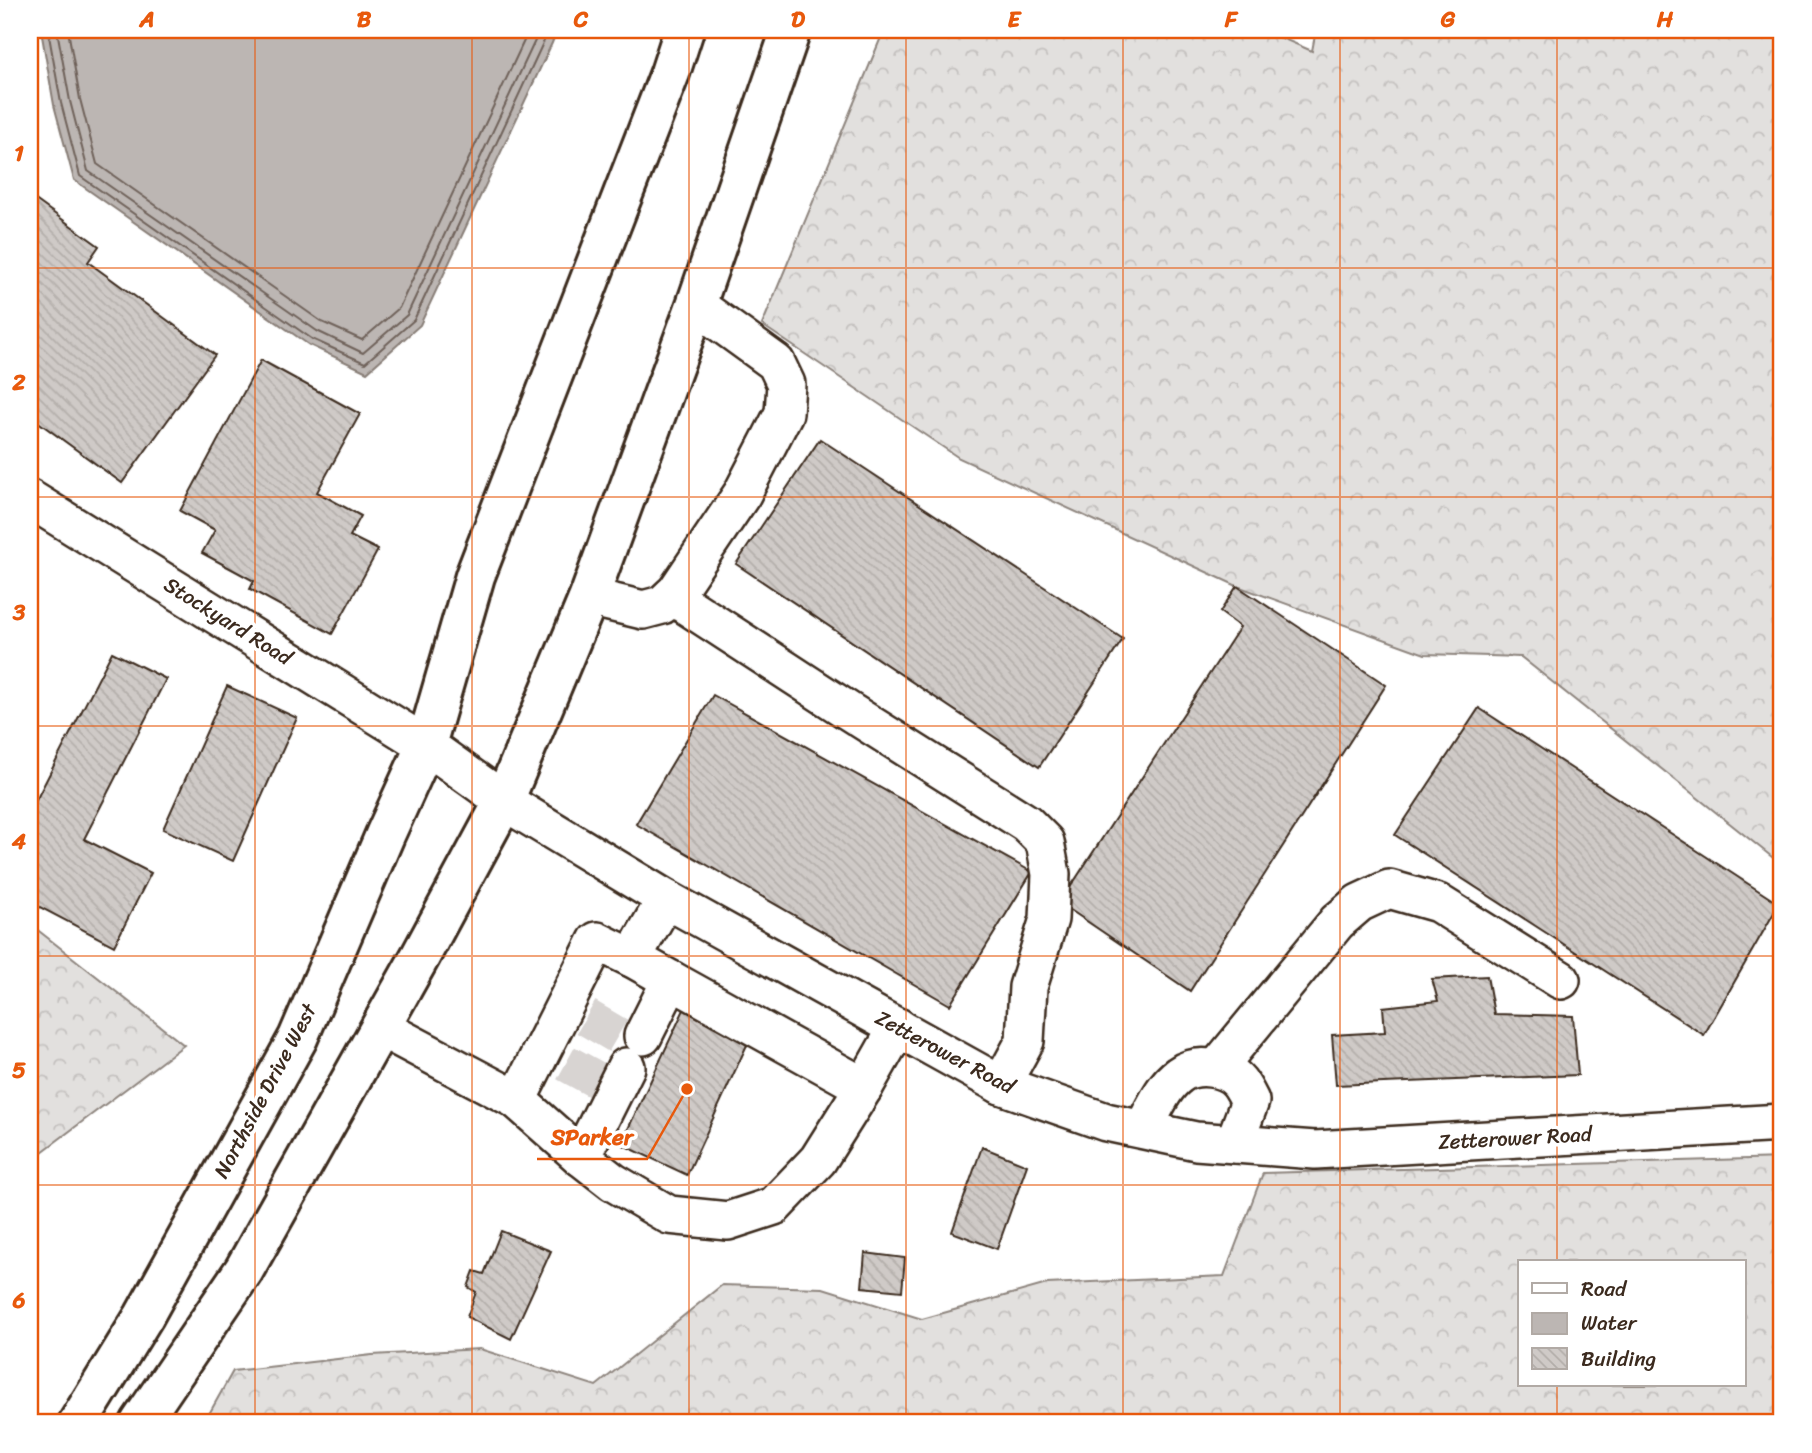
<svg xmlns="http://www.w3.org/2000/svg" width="1812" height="1453" viewBox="0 0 1812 1453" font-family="Sriracha,sans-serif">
<defs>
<pattern id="forest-crowns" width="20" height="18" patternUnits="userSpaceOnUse" patternTransform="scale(1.75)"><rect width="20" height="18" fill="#e2e0de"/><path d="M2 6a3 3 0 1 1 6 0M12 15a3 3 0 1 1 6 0" fill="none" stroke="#c3c0be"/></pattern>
<pattern id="building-back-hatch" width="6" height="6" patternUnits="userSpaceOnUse" patternTransform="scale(1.75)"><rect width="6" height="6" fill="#cfcac7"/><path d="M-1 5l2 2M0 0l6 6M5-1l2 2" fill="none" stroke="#b3aeaa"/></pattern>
</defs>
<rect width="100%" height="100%" fill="#fff"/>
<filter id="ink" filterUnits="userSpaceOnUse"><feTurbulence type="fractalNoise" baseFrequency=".0143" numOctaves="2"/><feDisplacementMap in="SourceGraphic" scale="14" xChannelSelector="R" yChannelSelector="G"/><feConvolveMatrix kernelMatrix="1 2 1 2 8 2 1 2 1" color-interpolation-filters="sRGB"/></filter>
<g filter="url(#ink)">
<!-- forest -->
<g fill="url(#forest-crowns)" stroke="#8e857e" stroke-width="2" fill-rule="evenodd">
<polygon points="884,30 1263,30 1312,51 1316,30 1782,30 1782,865 1521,657 1425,654 1237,586 959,458 762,325"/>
<polygon points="30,924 184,1045 30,1161"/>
<path d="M1782 1158V1423H204L233 1371 372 1355 480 1349 596 1386 722 1285 823 1288 922 1319 1047 1284 1224 1276 1263 1173ZM1520 1262H1744V1385H1520Z"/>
</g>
<!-- water -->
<polygon fill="#bcb6b3" stroke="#887e77" stroke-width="2" points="41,30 557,30 552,43 420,325 367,372 309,345 74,180 54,105"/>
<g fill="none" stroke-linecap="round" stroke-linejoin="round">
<!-- shore -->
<g stroke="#6f625a" stroke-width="2">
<polyline points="48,30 61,103 80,176 312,339 365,363 414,320 549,30"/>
<polyline points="57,30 70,101 88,171 317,331 363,353 407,315 540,30"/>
<polyline points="68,30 80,99 97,164 322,322 362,340 399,308 529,30"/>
</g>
</g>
<!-- building -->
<g fill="url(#building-back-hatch)" stroke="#3b2a1e" stroke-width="2">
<polygon points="30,196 99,246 88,262 215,355 122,483 30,416"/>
<polygon points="261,360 360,414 317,492 361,516 350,536 378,550 332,634 250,589 254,581 202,553 215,530 180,511"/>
<polygon points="820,439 1123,639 1039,767 736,564"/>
<polygon points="1237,586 1386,685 1190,991 1060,903 1240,627 1220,612"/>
<polygon points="112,652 166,679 84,839 151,873 114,946 30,902 30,812"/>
<polygon points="227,686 297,718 233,861 163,829"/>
<polygon points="713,695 1032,872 950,1005 636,824"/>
<polygon points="1479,708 1779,904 1704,1035 1395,835"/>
<polygon points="1487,976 1494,1014 1573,1016 1578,1075 1336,1085 1332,1035 1385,1032 1383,1007 1438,1001 1432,979"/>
<polygon points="687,1003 752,1034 687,1175 621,1144"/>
<polygon points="982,1147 1027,1165 997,1249 952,1232"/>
<polygon points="501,1231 551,1251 511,1339 467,1317 476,1292 468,1287 474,1271 484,1274"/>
<polygon points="865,1253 905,1258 902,1291 862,1287"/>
</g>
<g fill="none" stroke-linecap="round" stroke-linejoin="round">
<!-- minor-tunnel -->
<g stroke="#d8d4d2" stroke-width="37" stroke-dasharray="37 18" stroke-linecap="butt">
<polyline points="586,1017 637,1047"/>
<polyline points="566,1063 597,1080"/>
</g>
<!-- minor casing -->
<g stroke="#3b2a1e" stroke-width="42">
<g id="minor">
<polyline points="30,499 426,745 504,801 666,899 1001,1085 1106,1122 1196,1141 1315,1150 1782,1123"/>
<polyline points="672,596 847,710 1026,823 1045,842 1051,874 1049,919 1028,987 1025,1041 1001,1085"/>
<polyline points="589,597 643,610 662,605 676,592 742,494 784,413 786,384 776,363 696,305"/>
<polyline points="632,958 666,899"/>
<polyline points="671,980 864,1087"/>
<polyline points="381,1028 517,1100 581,1157 626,1067"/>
<polyline points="1217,1068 1337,922 1359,903 1389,889 1438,903 1561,980"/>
<polyline points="517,1100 597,941 632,958 671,980 643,1036"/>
<path d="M1143 1129C1153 1112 1162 1087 1179 1075 1195 1063 1226 1066 1239 1082 1243 1087 1247 1095 1250 1101L1234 1144"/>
<polyline points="581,1157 613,1182 669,1215 728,1221 774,1206 818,1160 864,1087 898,1027"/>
</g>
</g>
<!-- major casing -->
<g stroke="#3b2a1e" stroke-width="44">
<g id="major">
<polyline points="78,1423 144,1316 298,1038 385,835 426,745 475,576 670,73 684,30"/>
<polyline points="140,1423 244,1270 421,955 504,801 589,597 696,305 791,30"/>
</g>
</g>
<!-- minor -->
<use href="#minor" stroke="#fff" stroke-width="37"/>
<!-- major -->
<use href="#major" stroke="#fff" stroke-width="38"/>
</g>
</g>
<!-- grid -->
<path fill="none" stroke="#e8590c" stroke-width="2" stroke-opacity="0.55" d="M255 30V1423M472 30V1423M689 30V1423M906 30V1423M1123 30V1423M1340 30V1423M1557 30V1262M30 268H1782M30 497H1782M30 726H1782M30 956H1782M30 1185H1782M1557 1385V1423"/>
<g text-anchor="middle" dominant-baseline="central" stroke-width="7" stroke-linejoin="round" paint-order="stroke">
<!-- street labels -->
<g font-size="21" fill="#3b2a1e" stroke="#fff">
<text transform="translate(228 621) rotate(32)">Stockyard Road</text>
<text transform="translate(945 1052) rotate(28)">Zetterower Road</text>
<text transform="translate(265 1091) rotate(-62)">Northside Drive West</text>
<text transform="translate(1515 1138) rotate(-3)">Zetterower Road</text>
</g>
</g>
<!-- callouts -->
<path fill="none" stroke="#e8590c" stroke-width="2.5" d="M687 1089L647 1159H537"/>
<circle fill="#e8590c" stroke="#fff" stroke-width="2.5" cx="687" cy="1089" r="7"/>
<g font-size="23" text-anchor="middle" font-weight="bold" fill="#e8590c" stroke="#fff" stroke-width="7" stroke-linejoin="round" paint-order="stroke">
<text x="592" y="1145">SParker</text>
</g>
<!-- margin -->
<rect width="1812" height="1453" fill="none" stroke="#fff" stroke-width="77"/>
<!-- legend -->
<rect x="1518" y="1260" width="228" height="126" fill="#ffffff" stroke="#b1aaa5" stroke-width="2"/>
<rect x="1532" y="1283" width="35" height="10" fill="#ffffff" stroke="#b1aaa5" stroke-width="2"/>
<text x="1581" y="1296" font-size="21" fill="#3b2a1e">Road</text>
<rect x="1532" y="1313" width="35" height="21" fill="#bcb6b3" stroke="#b1aaa5" stroke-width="2"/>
<text x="1581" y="1330" font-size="21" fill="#3b2a1e">Water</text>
<rect x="1532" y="1348" width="35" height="21" fill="url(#building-back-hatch)" stroke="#b1aaa5" stroke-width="2"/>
<text x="1581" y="1366" font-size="21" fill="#3b2a1e">Building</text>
<rect x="38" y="38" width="1735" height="1376" fill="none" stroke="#e8590c" stroke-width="2.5"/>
<g font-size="23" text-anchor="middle" font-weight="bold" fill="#e8590c">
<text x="147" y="27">A</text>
<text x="364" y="27">B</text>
<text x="581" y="27">C</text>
<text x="798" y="27">D</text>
<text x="1014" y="27">E</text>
<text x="1231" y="27">F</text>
<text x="1448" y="27">G</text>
<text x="1665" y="27">H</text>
<text x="19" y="161">1</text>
<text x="19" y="390">2</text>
<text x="19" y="620">3</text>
<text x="19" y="849">4</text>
<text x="19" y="1078">5</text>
<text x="19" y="1308">6</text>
</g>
</svg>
